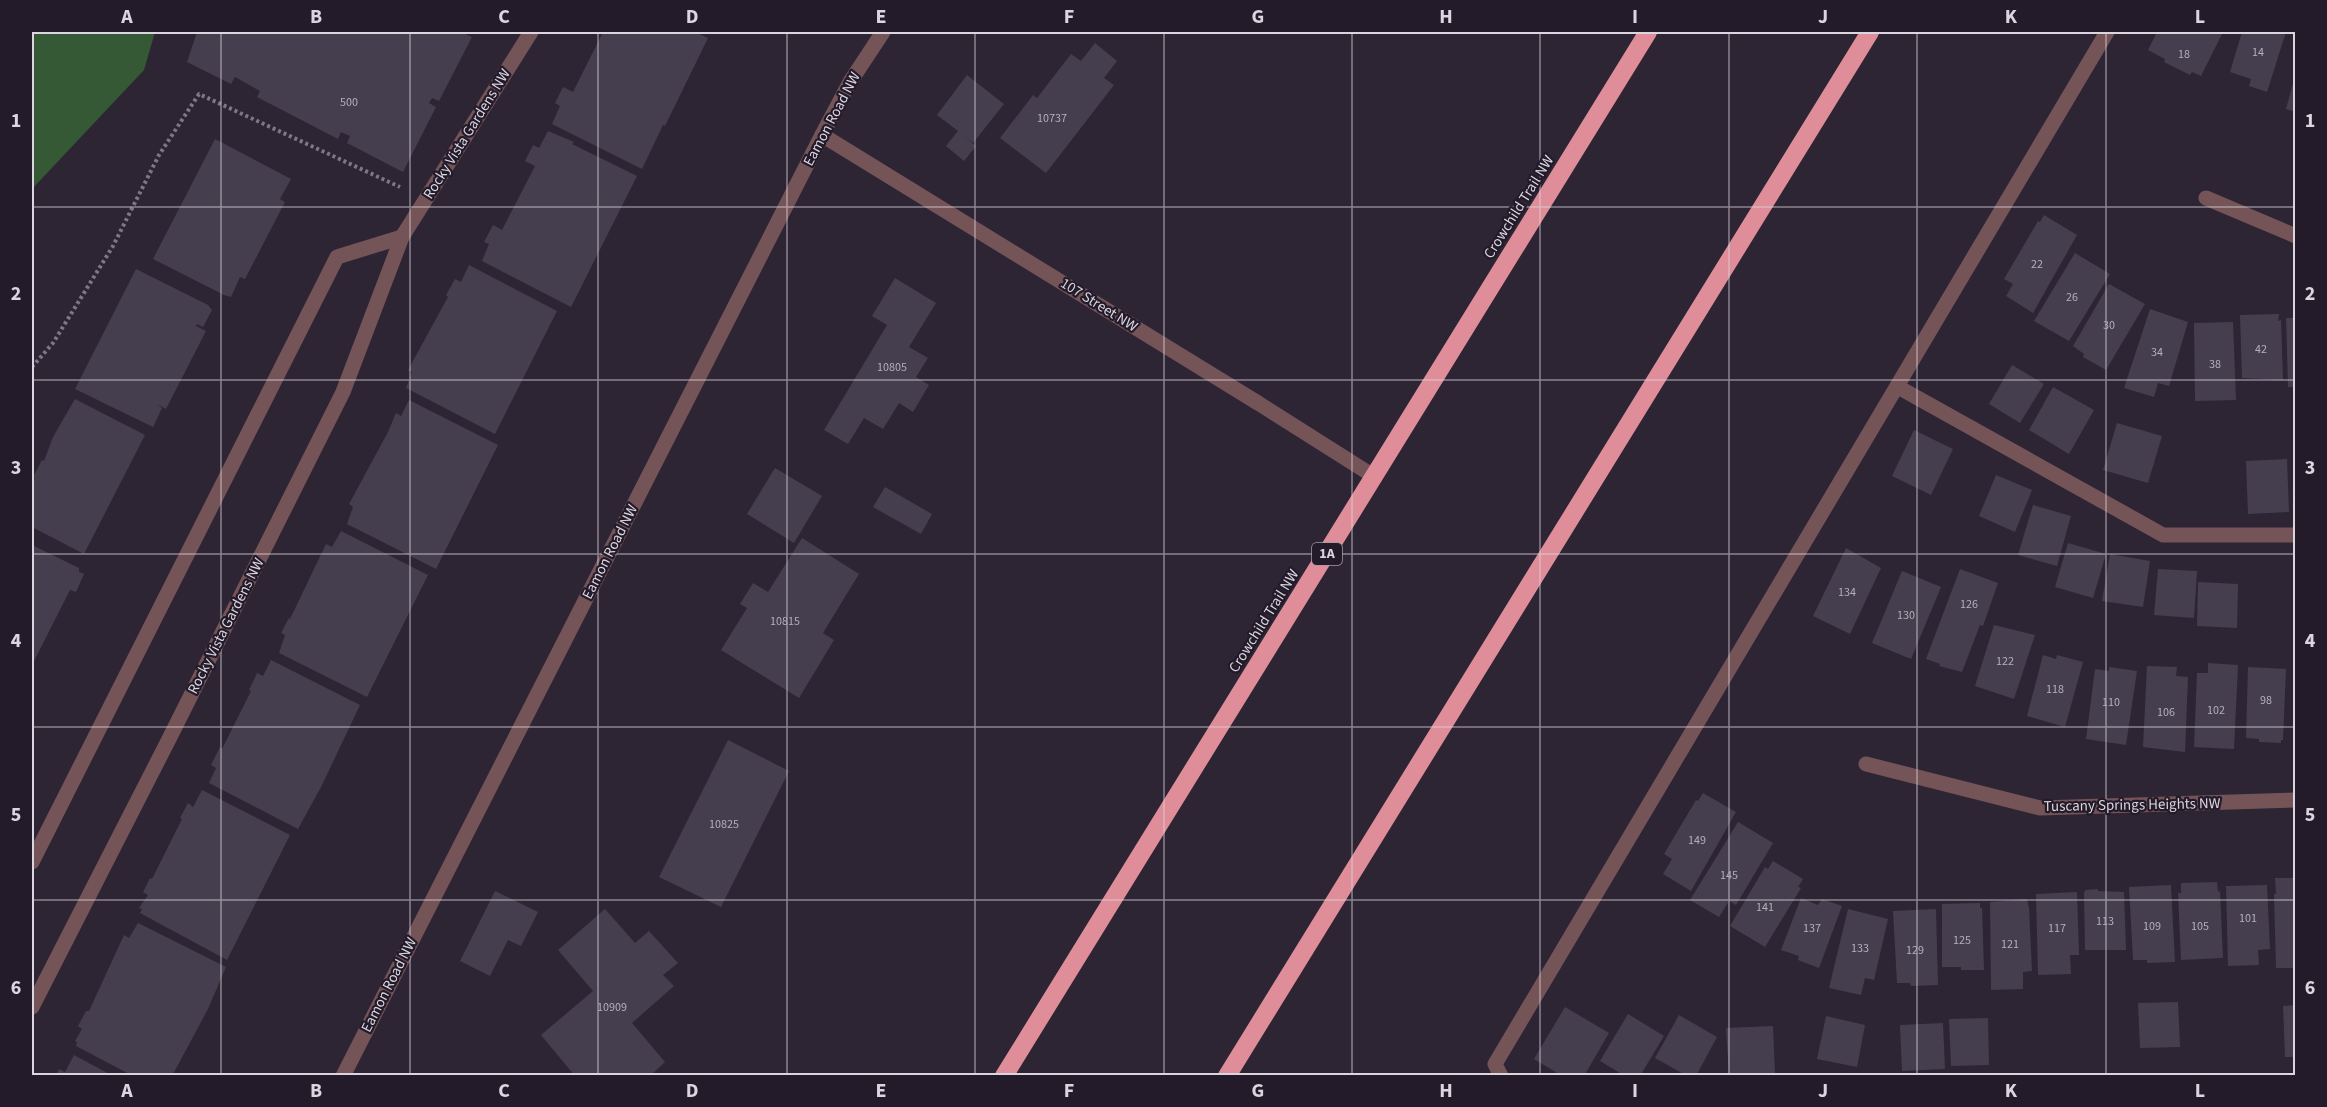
<svg xmlns="http://www.w3.org/2000/svg" width="2327" height="1107" viewBox="0 0 2327 1107" font-family="'Source Sans 3',sans-serif">
<rect width="100%" height="100%" fill="#2d2534"/>
<!-- green -->
<polygon fill="#345934" points="32,32 155,32 144,70 32,189"/>
<!-- building -->
<g fill="#453e4f">
<polygon points="197,32 461,32 472,37 439,101 432,98 429,103 436,107 403,172 347,143 350,136 341,132 338,139 257,97 260,91 235,77 231,84 187,62"/>
<polygon points="603,32 695,32 708,38 665,126 663,125 642,169 552,124 560,106 555,103 563,87 573,92"/>
<polygon points="2157,32 2223,32 2201,76 2192,72 2190,75 2164,62 2165,59 2148,50"/>
<polygon points="2242,32 2286,32 2267,92 2249,86 2251,79 2230,72"/>
<polygon points="1095,43 1117,61 1104,78 1114,85 1046,173 1000,138 1033,95 1037,98 1071,54 1081,61"/>
<polygon points="967,75 1004,104 973,143 963,136 976,146 964,161 946,146 958,131 937,115"/>
<polygon points="2295,76 2296,77 2296,112 2286,109"/>
<polygon points="548,131 574,142 572,144 637,176 571,307 482,261 489,244 484,242 493,225 502,230 535,166 525,161 533,145 539,148"/>
<polygon points="215,139 291,179 280,199 285,202 245,279 240,277 231,297 224,295 153,259"/>
<polygon points="2044,215 2077,235 2033,313 2006,296 2013,284 2004,279 2038,221 2040,222"/>
<polygon points="2075,253 2110,274 2069,341 2034,321"/>
<polygon points="469,265 557,311 495,434 406,388 412,372 408,370 448,297 446,295 455,279 461,282"/>
<polygon points="136,269 208,305 212,310 203,327 197,324 196,326 206,331 166,409 157,404 162,408 153,427 75,389"/>
<polygon points="895,278 936,303 909,347 928,358 916,377 929,385 913,412 899,403 883,429 864,418 848,444 824,430 887,325 872,316"/>
<polygon points="2109,284 2145,304 2106,370 2083,357 2084,354 2073,346"/>
<polygon points="2150,309 2188,322 2169,386 2158,383 2154,397 2124,388"/>
<polygon points="2279,314 2278,321 2281,320 2283,380 2242,378 2240,315"/>
<polygon points="2286,318 2296,318 2296,387 2288,387"/>
<polygon points="2233,322 2236,400 2195,401 2194,323"/>
<polygon points="2012,365 2044,384 2020,423 1989,404"/>
<polygon points="2053,387 2094,410 2069,454 2029,430"/>
<polygon points="75,399 145,435 84,554 32,527 32,484 35,478 33,477 42,460 44,461 53,437"/>
<polygon points="409,400 498,445 436,569 347,524 353,507 349,504 388,432 396,413 401,416"/>
<polygon points="2117,423 2162,436 2148,483 2103,470"/>
<polygon points="1914,430 1953,449 1931,495 1892,476"/>
<polygon points="2287,459 2289,512 2248,514 2246,461"/>
<polygon points="775,468 822,496 794,543 747,514"/>
<polygon points="1996,475 2032,490 2015,532 1979,516"/>
<polygon points="885,487 932,514 921,534 873,507"/>
<polygon points="2033,505 2071,516 2057,566 2018,555"/>
<polygon points="341,531 428,575 367,697 279,653 285,635 281,633 289,618 290,619 326,544 332,547"/>
<polygon points="802,538 859,574 823,633 834,640 799,698 721,650 747,608 740,604 753,583 768,592"/>
<polygon points="2068,543 2106,554 2093,598 2055,587"/>
<polygon points="32,545 79,568 79,572 84,574 76,592 70,590 32,665"/>
<polygon points="1846,548 1881,568 1850,634 1813,616"/>
<polygon points="2110,554 2150,561 2143,607 2102,601"/>
<polygon points="1960,569 1998,583 1983,626 1980,625 1962,672 1939,666 1940,664 1926,659"/>
<polygon points="2158,569 2197,571 2194,618 2154,615"/>
<polygon points="1902,571 1941,587 1911,659 1872,643"/>
<polygon points="2198,582 2238,584 2237,628 2197,626"/>
<polygon points="1994,625 2035,635 2014,699 1975,686"/>
<polygon points="2043,655 2056,659 2057,655 2083,662 2065,727 2027,716"/>
<polygon points="271,660 360,705 321,787 298,829 209,783 216,768 211,765 220,747 222,749 251,691 249,690 257,673 263,676"/>
<polygon points="2208,663 2238,665 2234,749 2194,747 2197,673 2208,673"/>
<polygon points="2147,666 2177,667 2176,676 2188,677 2185,752 2143,747"/>
<polygon points="2109,667 2137,671 2126,745 2086,739 2095,669 2109,671"/>
<polygon points="2248,667 2286,669 2283,740 2281,740 2281,743 2259,742 2259,739 2246,738"/>
<polygon points="728,740 789,771 721,907 659,877"/>
<polygon points="202,790 290,835 227,960 140,913 142,909 139,908 148,895 143,892 150,878 152,879 182,819 180,818 188,803 193,807"/>
<polygon points="1703,793 1736,812 1691,891 1663,874 1672,859 1664,854 1696,800 1698,801"/>
<polygon points="1738,822 1773,843 1736,905 1729,901 1719,917 1690,900"/>
<polygon points="1773,861 1803,879 1798,887 1801,888 1765,947 1730,926 1765,867 1768,869"/>
<polygon points="2275,878 2296,878 2296,968 2276,968 2274,894 2276,894"/>
<polygon points="2217,882 2218,892 2220,891 2223,958 2181,960 2178,893 2181,893 2181,883"/>
<polygon points="2171,885 2175,962 2147,963 2147,960 2133,960 2129,887"/>
<polygon points="2267,885 2270,949 2258,950 2259,965 2228,966 2226,886"/>
<polygon points="2098,889 2098,891 2124,892 2126,950 2085,950 2084,894 2085,890"/>
<polygon points="495,891 538,912 521,946 508,940 490,976 460,961"/>
<polygon points="2077,892 2079,955 2070,955 2071,974 2038,975 2036,894"/>
<polygon points="1801,898 1818,905 1822,899 1842,906 1819,968 1798,960 1799,956 1781,950"/>
<polygon points="2027,899 2029,908 2032,971 2023,972 2023,989 1991,990 1990,902"/>
<polygon points="1980,903 1980,908 1982,908 1984,970 1961,970 1961,967 1942,967 1942,904"/>
<polygon points="605,909 635,943 649,931 678,963 663,975 674,986 632,1023 665,1062 650,1076 575,1076 541,1035 593,991 558,950"/>
<polygon points="1848,909 1888,919 1874,980 1865,978 1861,995 1829,988"/>
<polygon points="1936,909 1938,985 1911,986 1910,983 1897,983 1893,911"/>
<polygon points="138,923 226,967 208,1009 172,1076 133,1076 76,1046 77,1042 75,1041 82,1029 78,1026 86,1011 89,1011 124,935 129,938"/>
<polygon points="2178,1002 2180,1047 2140,1048 2138,1003"/>
<polygon points="2296,1005 2296,1057 2285,1057 2283,1006"/>
<polygon points="1565,1007 1609,1033 1584,1076 1562,1076 1534,1059"/>
<polygon points="1628,1014 1664,1036 1640,1076 1625,1076 1600,1061"/>
<polygon points="1679,1015 1717,1037 1696,1076 1687,1076 1655,1058"/>
<polygon points="1826,1016 1865,1025 1857,1067 1817,1059"/>
<polygon points="1988,1018 1989,1065 1951,1066 1949,1019"/>
<polygon points="1943,1023 1945,1069 1902,1071 1900,1025"/>
<polygon points="1773,1026 1775,1074 1729,1076 1726,1028"/>
<polygon points="74,1055 113,1076 56,1076 59,1069 65,1072"/>
</g>
<g fill="none" stroke-linecap="round" stroke-linejoin="round">
<!-- path -->
<polyline stroke="#7e7784" stroke-width="4" stroke-dasharray="3 3" stroke-linecap="butt" points="32,367 53,343 113,246 159,155 199,94 400,187"/>
<!-- lane -->
<g stroke="#755458" stroke-width="15">
<polyline points="1898,387 2163,535 2296,535"/>
<polyline points="1258,403 1375,477"/>
<polyline points="1501,1076 1495,1064 2107,32"/>
</g>
<!-- street -->
<g stroke="#755458" stroke-width="15">
<polyline points="822,135 1258,403"/>
<polyline points="2206,198 2296,236"/>
<polyline points="1866,764 2040,808 2296,800"/>
<polyline points="32,862 337,257 402,237"/>
<polyline points="32,1007 168,741 343,392 402,237 531,32"/>
<polyline points="343,1076 822,135 850,82 883,32"/>
</g>
<!-- highway -->
<g stroke="#df8e99" stroke-width="18">
<polyline points="1004,1076 1648,32"/>
<polyline points="1227,1076 1870,32"/>
</g>
</g>
<!-- grid -->
<path fill="none" stroke="#dad5df" stroke-width="1.5" stroke-opacity="0.55" d="M221 32V1076M410 32V1076M598 32V1076M787 32V1076M975 32V1076M1164 32V1076M1352 32V1076M1540 32V1076M1729 32V1076M1917 32V1076M2106 32V1076M32 207H2296M32 380H2296M32 554H2296M32 727H2296M32 900H2296"/>
<g text-anchor="middle" dominant-baseline="central" stroke-width="4.5" stroke-linejoin="round" paint-order="stroke">
<!-- number labels -->
<g font-size="12" fill="#b5afbb">
<text x="2258" y="52">14</text>
<text x="2184" y="54">18</text>
<text x="349" y="102">500</text>
<text x="1052" y="118">10737</text>
<text x="2037" y="264">22</text>
<text x="2072" y="297">26</text>
<text x="2109" y="325">30</text>
<text x="2261" y="349">42</text>
<text x="2157" y="352">34</text>
<text x="2215" y="364">38</text>
<text x="892" y="367">10805</text>
<text x="1847" y="592">134</text>
<text x="1969" y="604">126</text>
<text x="1906" y="615">130</text>
<text x="785" y="621">10815</text>
<text x="2005" y="661">122</text>
<text x="2055" y="689">118</text>
<text x="2266" y="700">98</text>
<text x="2111" y="702">110</text>
<text x="2216" y="710">102</text>
<text x="2166" y="712">106</text>
<text x="724" y="824">10825</text>
<text x="1697" y="840">149</text>
<text x="1729" y="875">145</text>
<text x="1765" y="907">141</text>
<text x="2248" y="918">101</text>
<text x="2105" y="921">113</text>
<text x="2152" y="926">109</text>
<text x="2200" y="926">105</text>
<text x="1812" y="928">137</text>
<text x="2057" y="928">117</text>
<text x="1962" y="940">125</text>
<text x="2010" y="944">121</text>
<text x="1860" y="948">133</text>
<text x="1915" y="950">129</text>
<text x="612" y="1007">10909</text>
</g>
<!-- shield labels -->
<rect fill="#231b2a" stroke="#a39da9" stroke-width="1.5" x="1312" y="543" width="30" height="22" rx="4.5"/>
<g font-size="14" font-weight="bold" fill="#dad5df">
<text x="1327" y="554">1A</text>
</g>
<!-- street labels -->
<g font-size="15" fill="#dad5df" stroke="#231b2a">
<text transform="translate(832 119) rotate(-62)">Eamon Road NW</text>
<text transform="translate(467 134) rotate(-58)">Rocky Vista Gardens NW</text>
<text transform="translate(1519 207) rotate(-58)">Crowchild Trail NW</text>
<text transform="translate(1099 305) rotate(32)">107 Street NW</text>
<text transform="translate(610 552) rotate(-63)">Eamon Road NW</text>
<text transform="translate(1264 621) rotate(-58)">Crowchild Trail NW</text>
<text transform="translate(226 626) rotate(-63)">Rocky Vista Gardens NW</text>
<text transform="translate(2132 805) rotate(-1)">Tuscany Springs Heights NW</text>
<text transform="translate(389 985) rotate(-63)">Eamon Road NW</text>
</g>
</g>
<!-- border -->
<rect width="2327" height="1107" fill="none" stroke="#231b2a" stroke-width="66"/>
<rect x="33" y="33" width="2261" height="1041" fill="none" stroke="#dad5df" stroke-width="2"/>
<g font-size="20" text-anchor="middle" font-weight="bold" fill="#dad5df">
<text x="127" y="23">A</text>
<text x="316" y="23">B</text>
<text x="504" y="23">C</text>
<text x="692" y="23">D</text>
<text x="881" y="23">E</text>
<text x="1069" y="23">F</text>
<text x="1258" y="23">G</text>
<text x="1446" y="23">H</text>
<text x="1635" y="23">I</text>
<text x="1823" y="23">J</text>
<text x="2011" y="23">K</text>
<text x="2200" y="23">L</text>
<text x="16" y="127">1</text>
<text x="2310" y="127">1</text>
<text x="16" y="300">2</text>
<text x="2310" y="300">2</text>
<text x="16" y="474">3</text>
<text x="2310" y="474">3</text>
<text x="16" y="647">4</text>
<text x="2310" y="647">4</text>
<text x="16" y="821">5</text>
<text x="2310" y="821">5</text>
<text x="16" y="994">6</text>
<text x="2310" y="994">6</text>
<text x="127" y="1097">A</text>
<text x="316" y="1097">B</text>
<text x="504" y="1097">C</text>
<text x="692" y="1097">D</text>
<text x="881" y="1097">E</text>
<text x="1069" y="1097">F</text>
<text x="1258" y="1097">G</text>
<text x="1446" y="1097">H</text>
<text x="1635" y="1097">I</text>
<text x="1823" y="1097">J</text>
<text x="2011" y="1097">K</text>
<text x="2200" y="1097">L</text>
</g>
</svg>
